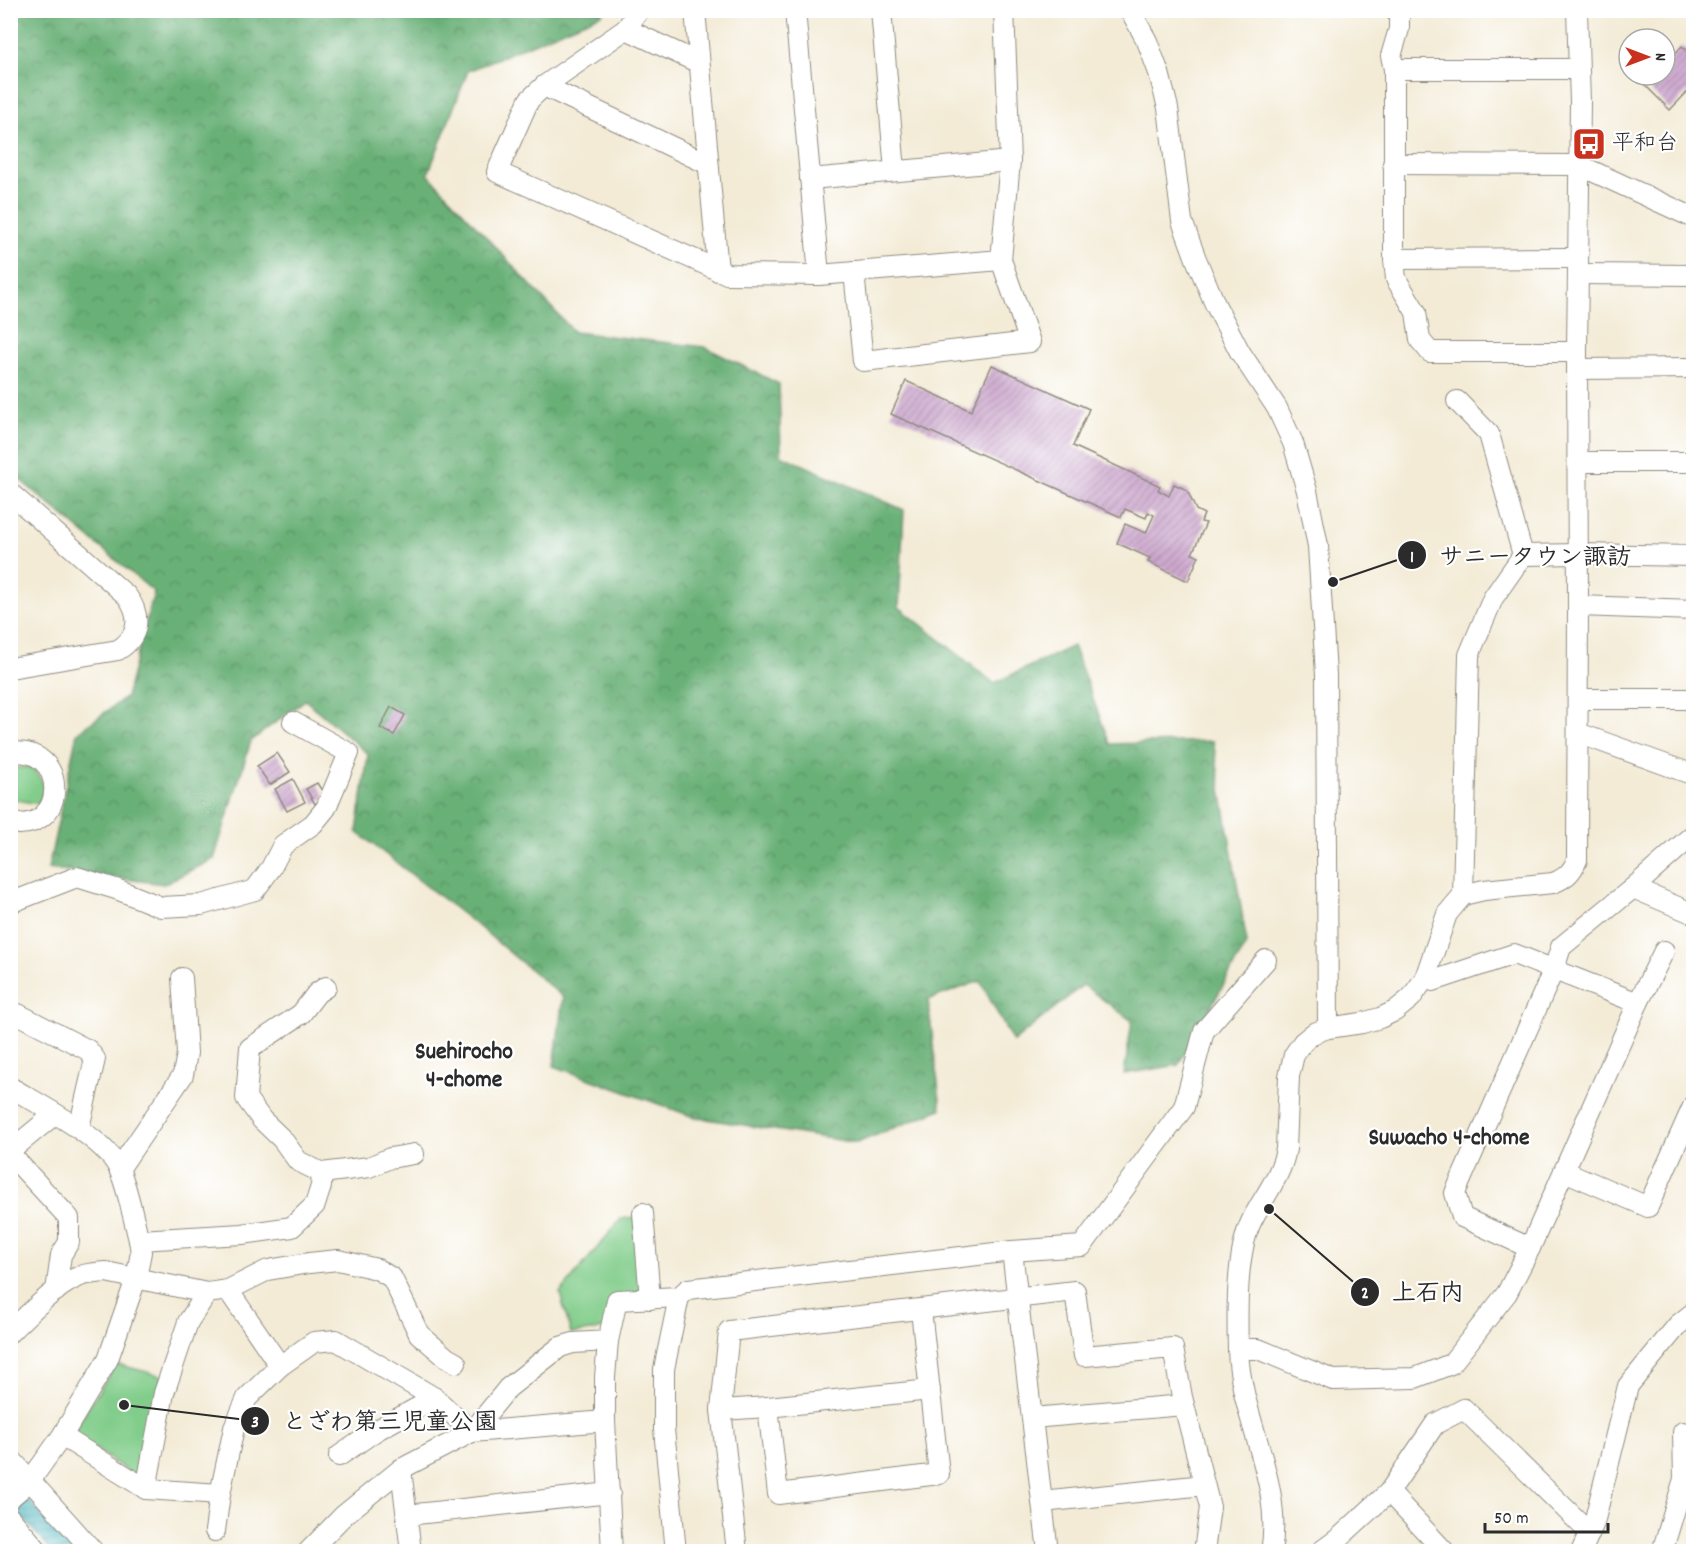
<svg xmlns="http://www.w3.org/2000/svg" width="1704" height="1562" viewBox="0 0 1704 1562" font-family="Dekko,'Klee One',sans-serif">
<defs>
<pattern id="forest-crowns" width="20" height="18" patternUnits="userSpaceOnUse" patternTransform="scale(1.5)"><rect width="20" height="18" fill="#69b077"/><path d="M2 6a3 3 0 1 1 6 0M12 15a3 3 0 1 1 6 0" fill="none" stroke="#578f62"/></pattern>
<pattern id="water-rules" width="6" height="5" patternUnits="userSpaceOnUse" patternTransform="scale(1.5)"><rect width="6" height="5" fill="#41b1bb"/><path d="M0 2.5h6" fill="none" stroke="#379098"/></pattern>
<pattern id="building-hatch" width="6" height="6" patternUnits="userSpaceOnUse" patternTransform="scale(1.5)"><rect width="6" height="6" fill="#cca6cd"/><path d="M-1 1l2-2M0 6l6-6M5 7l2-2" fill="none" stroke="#a687a7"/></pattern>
</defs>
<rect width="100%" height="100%" fill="#fff"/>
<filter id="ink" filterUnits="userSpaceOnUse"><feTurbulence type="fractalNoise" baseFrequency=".0167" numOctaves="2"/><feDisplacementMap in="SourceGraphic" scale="12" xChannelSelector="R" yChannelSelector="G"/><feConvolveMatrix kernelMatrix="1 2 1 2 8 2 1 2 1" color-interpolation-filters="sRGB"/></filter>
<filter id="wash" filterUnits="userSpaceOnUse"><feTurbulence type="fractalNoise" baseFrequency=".008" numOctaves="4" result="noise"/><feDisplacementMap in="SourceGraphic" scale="24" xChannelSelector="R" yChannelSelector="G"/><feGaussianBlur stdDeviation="1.35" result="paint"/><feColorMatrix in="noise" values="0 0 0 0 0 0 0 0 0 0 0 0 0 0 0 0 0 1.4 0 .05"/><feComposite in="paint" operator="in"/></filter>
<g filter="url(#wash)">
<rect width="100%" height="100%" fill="#f3ebd6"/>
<!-- green -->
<g fill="#82cd8b" stroke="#567c5b" stroke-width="1.5">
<path d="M30 767C44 776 47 789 38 804L11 799V768Z"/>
<polygon points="636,1217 643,1290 604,1329 571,1334 560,1293 621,1219"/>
<polygon points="116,1364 163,1376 142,1481 72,1433"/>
</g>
<!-- forest -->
<polygon fill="url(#forest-crowns)" stroke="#4a6e51" stroke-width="1.5" points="11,11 604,11 602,14 468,71 428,174 574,332 705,347 779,384 781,455 904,510 899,607 994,683 1073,646 1110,744 1213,741 1247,943 1178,1065 1124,1074 1132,1021 1083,985 1013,1042 980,981 928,1000 941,1109 857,1143 694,1117 554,1066 563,997 479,927 357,832 368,754 305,700 251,741 214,859 164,884 48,869 77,733 126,697 154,592 13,474 11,475"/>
<!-- water -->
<polygon fill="url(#water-rules)" stroke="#366e73" stroke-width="1.5" points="28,1499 73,1551 52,1551 15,1510"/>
<g id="blocks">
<!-- building -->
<g fill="url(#building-hatch)">
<polygon points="1682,46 1694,57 1694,85 1670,110 1645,85 1655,75 1665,75 1665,64"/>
<polygon points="992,365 1089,409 1073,446 1160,486 1158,490 1169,496 1174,484 1187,490 1196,510 1204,514 1201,522 1206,523 1192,554 1199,556 1188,581 1148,562 1150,558 1117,543 1125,524 1146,533 1154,515 1148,512 1146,518 1125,509 1121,517 891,414 906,381 971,411"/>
<polygon points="391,707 405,715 394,735 380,728"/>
<polygon points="277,753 290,772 270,785 257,766"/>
<polygon points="293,779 305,802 287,811 275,789"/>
<polygon points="317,783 326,797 315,804 306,789"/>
</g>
</g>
</g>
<g filter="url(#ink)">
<use href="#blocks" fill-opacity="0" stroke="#8f8b80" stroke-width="1.5"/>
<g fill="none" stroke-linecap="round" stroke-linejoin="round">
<!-- minor casing -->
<g stroke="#8f8b80" stroke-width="22">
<g id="minor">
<polyline points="639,10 626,29 544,86 529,100 497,172 727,274 819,275"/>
<polyline points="695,10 718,271"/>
<polyline points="795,10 819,275 1001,260 1010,161 1004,10"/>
<polyline points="881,10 895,171"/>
<polyline points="1130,10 1147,41 1159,73 1168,108 1182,221 1196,259 1215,304 1240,352 1277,408 1293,443 1307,491 1318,546 1326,675 1328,1028"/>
<polyline points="1399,10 1399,29 1391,56 1394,69 1394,259 1396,279 1416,312 1420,340 1430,352 1577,352"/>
<polyline points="626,29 699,63"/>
<polyline points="1394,69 1577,69"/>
<polyline points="544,86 708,164"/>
<polyline points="1393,164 1579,165 1694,218"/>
<polyline points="810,179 1010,161"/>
<polyline points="1394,259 1578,258"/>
<polyline points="854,272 863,361 1030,342 1001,260"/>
<polyline points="1578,274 1694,275"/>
<polyline points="1577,369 1694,368"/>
<polyline points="1457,401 1489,434 1523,555 1578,554 1694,556"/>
<polyline points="1578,462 1694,462"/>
<path d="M10 493 127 596C142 616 139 637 118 650L10 668"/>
<polyline points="1578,606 1694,610"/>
<polyline points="1578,699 1694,699"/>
<polyline points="1578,733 1694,775"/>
<path d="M10 753C68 743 70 834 10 823"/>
<polyline points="1633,888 1694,914"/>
<polyline points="1463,895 1469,655 1493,598 1523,555"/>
<polyline points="10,900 15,901 77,877 119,890 161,907 201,905 255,890 271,868 283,845 313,824 326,808 349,753 293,722"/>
<polyline points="1425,978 1433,981 1514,954 1638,1003"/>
<polyline points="326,987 317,993 301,1014 250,1048 246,1098 262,1120 282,1139 298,1161 322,1173 369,1167 390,1158 414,1154"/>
<polyline points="18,1014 88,1050 95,1059 79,1128"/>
<path d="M10 1087C40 1105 105 1138 119 1169 128 1189 133 1218 139 1240L141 1252 136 1279 108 1359 62 1436 30 1481 10 1498"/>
<polyline points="10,1151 55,1114"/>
<polyline points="10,1154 69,1218 69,1242 61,1255 56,1291"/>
<polyline points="119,1169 183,1075 187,1053 182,978"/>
<polyline points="1564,1171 1648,1207 1694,1104"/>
<polyline points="643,1213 650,1299"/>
<polyline points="139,1240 242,1234 292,1227 315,1205 321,1186 322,1173"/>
<polyline points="1530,1248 1462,1217 1455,1193 1554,969 1561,947 1633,888 1694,834"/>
<polyline points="1012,1251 1048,1552"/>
<polyline points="228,1290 280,1366"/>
<path d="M10 1332C27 1315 56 1286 78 1277 86 1273 97 1273 106 1272L207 1293 228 1290 268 1270 309 1263 338 1260 377 1269 392 1278 419 1334 447 1358 456 1363"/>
<polyline points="1238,1349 1258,1349 1333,1380 1415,1378 1451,1364 1507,1293 1530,1248 1638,1003 1664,951"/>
<polyline points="435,1398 472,1432 605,1421 612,1552"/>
<polyline points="768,1407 778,1494 939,1474 921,1310"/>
<polyline points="721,1410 768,1407 930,1390"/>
<polyline points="1032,1418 1184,1405"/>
<polyline points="605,1421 605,1377 608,1341"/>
<polyline points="62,1436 146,1489 220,1494"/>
<polyline points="10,1458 94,1552"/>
<polyline points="401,1469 411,1552"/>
<polyline points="146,1489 164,1393 188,1322 207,1293"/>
<polyline points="1042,1502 1204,1485"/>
<polyline points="407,1515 610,1493"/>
<polyline points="10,1518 39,1552"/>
<polyline points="215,1531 220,1494 234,1428 247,1398 280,1366 314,1342 336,1340 435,1398 377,1430 339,1456"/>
<polyline points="308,1552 344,1515 401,1469 472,1432 508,1388 560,1347 573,1343 608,1341 617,1300 679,1297"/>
<polyline points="676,1552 664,1429 664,1369 679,1297 688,1289 1012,1251 1082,1246 1184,1107 1204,1031 1266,960"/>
<polyline points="737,1552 721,1410 729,1331 1075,1291 1084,1356 1173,1348 1182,1397 1210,1507 1204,1552"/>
<path d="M1271 1552C1284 1483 1240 1418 1238 1349 1237 1314 1236 1254 1251 1222 1263 1197 1281 1177 1286 1149L1289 1076 1294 1055 1303 1042 1314 1033 1328 1028 1362 1023 1380 1018 1395 1011 1411 998 1425 978 1447 914 1463 895 1484 890 1553 883C1566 878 1572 872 1577 860L1578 606 1577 352 1580 102 1577 10"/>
<polyline points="1320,1552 1339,1538 1389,1492"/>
<polyline points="1445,1552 1389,1492 1435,1424 1464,1409 1590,1533"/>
<polyline points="1581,1552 1594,1523 1628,1386 1678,1325 1694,1312"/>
<polyline points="1662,1552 1684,1479 1683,1432"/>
</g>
</g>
<!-- minor -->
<use href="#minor" stroke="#fff" stroke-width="20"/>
</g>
</g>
<!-- icons -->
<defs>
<g id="bus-square" transform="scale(1.725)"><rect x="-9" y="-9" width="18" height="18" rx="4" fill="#c8321e" stroke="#fff"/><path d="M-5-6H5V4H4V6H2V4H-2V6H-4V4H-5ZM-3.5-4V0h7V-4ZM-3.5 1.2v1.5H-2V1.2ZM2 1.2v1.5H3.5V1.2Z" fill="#fff"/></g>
</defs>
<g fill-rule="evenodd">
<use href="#bus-square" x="1589" y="144"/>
</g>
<g text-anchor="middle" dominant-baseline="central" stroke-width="4.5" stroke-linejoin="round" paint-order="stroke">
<!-- poi labels -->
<g font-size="22" fill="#2b2b2b" stroke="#fff" text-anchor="start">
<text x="1612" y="144">平和台</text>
</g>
<!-- neighbourhood labels -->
<g font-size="24" font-weight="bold" fill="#2b2b2b" stroke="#fff">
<text x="464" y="1053">Suehirocho<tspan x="464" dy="28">4-chome</tspan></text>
<text x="1449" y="1139">Suwacho 4-chome</text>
</g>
</g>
<!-- callouts -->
<path fill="none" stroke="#2b2b2b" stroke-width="2" d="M1333 582L1412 555M1269 1209L1365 1292M124 1405L255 1421"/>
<g fill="#2b2b2b" stroke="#fff" stroke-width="2">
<circle cx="1333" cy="582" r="6"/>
<circle cx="1269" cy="1209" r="6"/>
<circle cx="124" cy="1405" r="6"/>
<circle cx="1412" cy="555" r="15"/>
<circle cx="1365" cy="1292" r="15"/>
<circle cx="255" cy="1421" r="15"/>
</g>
<g font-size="18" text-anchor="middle" font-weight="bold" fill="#fff">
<text x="1412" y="562">1</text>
<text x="1365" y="1298">2</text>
<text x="255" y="1427">3</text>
</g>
<g font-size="24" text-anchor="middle" font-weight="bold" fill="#2b2b2b" stroke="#fff" stroke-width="4.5" stroke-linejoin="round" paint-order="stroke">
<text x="1535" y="564">サニータウン諏訪</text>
<text x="1428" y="1300">上石内</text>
<text x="390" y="1429">とざわ第三児童公園</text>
</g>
<!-- margin -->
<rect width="1704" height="1562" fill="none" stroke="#fff" stroke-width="36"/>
<!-- north arrow -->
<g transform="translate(1647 57) rotate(90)"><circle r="28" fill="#ffffff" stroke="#aaaaaa" stroke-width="1.5"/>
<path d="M0-4.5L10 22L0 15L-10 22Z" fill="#c8321e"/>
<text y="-9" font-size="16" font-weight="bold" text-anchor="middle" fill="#2b2b2b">N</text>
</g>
<!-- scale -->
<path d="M1485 1523v9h123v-9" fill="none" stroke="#2b2b2b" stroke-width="3"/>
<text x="1494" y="1523" font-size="18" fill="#2b2b2b" stroke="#ffffff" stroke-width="4.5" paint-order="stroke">50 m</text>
</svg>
